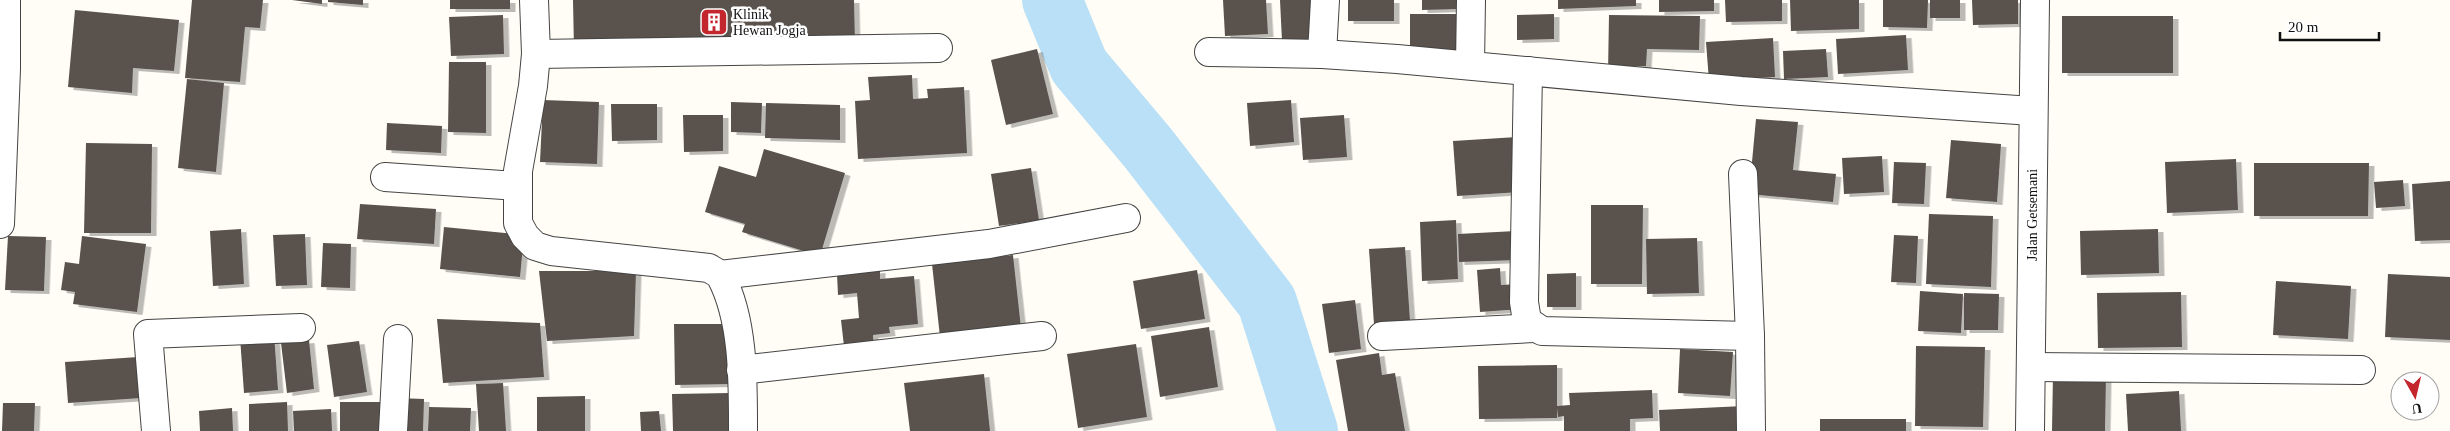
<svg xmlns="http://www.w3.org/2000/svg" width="2450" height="431" viewBox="0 0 2450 431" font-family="'Times New Roman',serif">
<defs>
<filter id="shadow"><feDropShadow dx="5.5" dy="3" stdDeviation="0" flood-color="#0004"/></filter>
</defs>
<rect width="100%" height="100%" fill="#fffdf5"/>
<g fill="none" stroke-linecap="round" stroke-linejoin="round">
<!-- river -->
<polyline stroke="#b9e0f7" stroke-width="60" points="1052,0 1079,66 1148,148 1267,302 1308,431"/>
</g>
<!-- building -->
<g fill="#5a524d" filter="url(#shadow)">
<polygon points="192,0 263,0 260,28 245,27 240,82 185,78"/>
<polygon points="292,0 322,0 322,4"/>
<polygon points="328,0 363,0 363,5 328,2"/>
<rect x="450" y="0" width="60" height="9"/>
<polygon points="573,0 854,0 855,43 574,49"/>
<polygon points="1223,0 1266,0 1268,34 1225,36"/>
<polygon points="1280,0 1316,0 1318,39 1282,41"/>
<rect x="1348" y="0" width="46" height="21"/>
<polygon points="1422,0 1459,0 1459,9 1422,10"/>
<polygon points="1558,0 1636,0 1636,6 1558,9"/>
<polygon points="1659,0 1714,0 1714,11 1659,12"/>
<polygon points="1725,0 1782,0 1782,21 1726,22"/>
<polygon points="1790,0 1859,0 1859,29 1791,31"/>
<polygon points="1883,0 1928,0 1927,28 1883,27"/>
<rect x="1930" y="0" width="30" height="18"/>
<polygon points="1972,0 2018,0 2018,24 1973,25"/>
<polygon points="75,10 179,20 174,71 133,68 132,93 68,87"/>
<rect x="1410" y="14" width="46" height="36"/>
<polygon points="1554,14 1554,39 1517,40 1517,15"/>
<polygon points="503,15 504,54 451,56 449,17"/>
<polygon points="1609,15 1700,16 1699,50 1647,49 1646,66 1635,66 1635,74 1608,73"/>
<rect x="2062" y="16" width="111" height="57"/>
<polygon points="1906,35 1908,70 1838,74 1836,39"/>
<polygon points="1773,38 1775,77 1709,81 1706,42"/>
<polygon points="1037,49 1053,114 1006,125 991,60"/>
<polygon points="1826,49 1828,77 1784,79 1783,51"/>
<polygon points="449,62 486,62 486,133 448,132"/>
<polygon points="912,75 913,99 928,98 927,89 964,87 967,153 858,159 855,101 870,100 868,77"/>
<polygon points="187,79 224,83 216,172 178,168"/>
<polygon points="543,100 599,102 597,164 540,162"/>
<polygon points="1291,100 1294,142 1250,146 1247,103"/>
<polygon points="731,102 762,103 761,133 731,132"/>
<polygon points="766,103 840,105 840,140 765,138"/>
<polygon points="611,104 657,104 657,140 612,141"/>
<polygon points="683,115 723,115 723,151 684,152"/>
<polygon points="1344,115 1347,157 1303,160 1300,118"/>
<polygon points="1756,119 1798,122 1793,170 1836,174 1833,202 1749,194"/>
<polygon points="387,123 442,126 441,153 386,150"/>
<polygon points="1517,137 1520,192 1457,196 1453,141"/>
<polygon points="1951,140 2001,144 1997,202 1946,198"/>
<polygon points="86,143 152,144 151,233 84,233"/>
<polygon points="764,149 845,173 820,256 742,232 745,224 705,212 719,166 756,177"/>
<polygon points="1882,156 1884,192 1844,194 1842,158"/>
<polygon points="2236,159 2238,210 2167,213 2165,162"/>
<polygon points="1894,162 1926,163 1924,204 1892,203"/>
<polygon points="2254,163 2369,163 2368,216 2254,216"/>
<polygon points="1031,168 1039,220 999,226 991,174"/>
<polygon points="2403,180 2405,206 2376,208 2374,182"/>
<polygon points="2450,181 2450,240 2415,241 2412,184"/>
<polygon points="360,204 436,209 434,244 357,239"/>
<polygon points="1591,205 1643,205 1642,284 1591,284"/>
<polygon points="1929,214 1993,216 1991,287 1926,284"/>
<polygon points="1456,220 1458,279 1422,281 1420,222"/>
<polygon points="444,227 524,235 520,277 440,269"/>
<polygon points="241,229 244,284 213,286 210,231"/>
<polygon points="2158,229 2159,273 2081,275 2080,231"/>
<polygon points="1516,231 1517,260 1459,262 1458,234"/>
<polygon points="305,234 307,285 276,286 273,235"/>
<polygon points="1894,235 1918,236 1916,283 1891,282"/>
<polygon points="8,236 46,237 44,291 5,290"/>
<polygon points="82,236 146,244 137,312 73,304 75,292 61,290 65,262 79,264"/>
<polygon points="1697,238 1699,293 1647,294 1646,239"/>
<polygon points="323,243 351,244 350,288 321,287"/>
<polygon points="1405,247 1410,321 1374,324 1369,249"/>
<polygon points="1013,255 1021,328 940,337 932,264"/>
<polygon points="1500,268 1501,285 1519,284 1521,309 1480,312 1477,270"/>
<polygon points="880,270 880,279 914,276 918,324 889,327 890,333 873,335 874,352 845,355 841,320 859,318 857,293 838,295 837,274"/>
<polygon points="1197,270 1205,319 1141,329 1133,281"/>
<polygon points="539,271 636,271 634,336 547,341"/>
<polygon points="1576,273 1576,307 1547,307 1547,274"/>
<polygon points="2388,274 2450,277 2450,340 2385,337"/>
<polygon points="2276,281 2351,286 2348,339 2273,335"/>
<polygon points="1920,291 1963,294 1961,333 1918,331"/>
<polygon points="2181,292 2182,347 2098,348 2097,293"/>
<polygon points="1964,293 1999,294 1998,330 1964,330"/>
<polygon points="1355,300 1361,349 1329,353 1322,304"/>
<polygon points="437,319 540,323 544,377 443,383"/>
<polygon points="674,324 732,324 732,384 675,385"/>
<polygon points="1209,327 1218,387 1160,397 1151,336"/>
<polygon points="274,334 278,390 244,393 240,337"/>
<polygon points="309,340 314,389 287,393 281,343"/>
<polygon points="359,341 367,392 334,397 327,345"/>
<polygon points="1136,344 1147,417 1078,428 1067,354"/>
<polygon points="1916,346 1985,347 1983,427 1915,426"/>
<polygon points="1680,349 1733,352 1730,396 1678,393"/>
<polygon points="1379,353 1382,375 1395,373 1405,431 1348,431 1336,360"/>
<polygon points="138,357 141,398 68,403 65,362"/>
<polygon points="1557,365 1557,406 1570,405 1569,393 1652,390 1653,418 1630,419 1630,431 1564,431 1564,416 1558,417 1557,408 1557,418 1479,419 1478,366"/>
<polygon points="984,374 990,431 910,431 904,383"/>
<polygon points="2053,375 2106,375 2105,431 2052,431"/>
<polygon points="503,383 506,431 479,431 476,384"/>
<polygon points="2179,391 2181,431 2128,431 2126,394"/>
<polygon points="730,393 730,431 673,431 672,394"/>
<polygon points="585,396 585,431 537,431 537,397"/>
<polygon points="397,398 424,399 423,431 397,431"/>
<polygon points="287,402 288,431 249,431 249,404"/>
<polygon points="340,402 380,402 379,431 340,431"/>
<polygon points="3,403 35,403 34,431 2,431"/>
<polygon points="1744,406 1745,431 1660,431 1659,410"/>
<polygon points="429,407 471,408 470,431 428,431"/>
<polygon points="232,408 233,431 200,431 199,411"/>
<polygon points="331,409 332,431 294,431 293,411"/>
<polygon points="659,411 661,431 641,431 640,412"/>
<rect x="1820" y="419" width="86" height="12"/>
</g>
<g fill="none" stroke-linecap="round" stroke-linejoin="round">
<!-- minor casing -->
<g stroke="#444" stroke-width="30">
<g id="minor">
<path d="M534 0 536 54 533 86 518 171V223L525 236 535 246 551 251 709 268C713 271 719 273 721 277 744 320 743 384 743 431"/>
<polyline points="1209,52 1322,54 1397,59 1741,91 2032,111"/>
<polyline points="536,54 938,48"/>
<polyline points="1322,54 1325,0"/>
<polyline points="1470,65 1471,0"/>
<polyline points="1528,71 1524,302 1527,321 1542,331 1750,336"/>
<polyline points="1743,174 1750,336 1751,431"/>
<polyline points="385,177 518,186"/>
<polyline points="0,224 6,69 6,0"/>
<polyline points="720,275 989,244 1126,218"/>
<polyline points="1382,336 1534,328"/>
<polyline points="2031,367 2361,370"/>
<polyline points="741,370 1042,336"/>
<polyline points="156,431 148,334 301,328"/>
<polyline points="393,431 398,339"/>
<polyline points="2030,431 2035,0"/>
</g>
</g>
<!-- minor -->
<use href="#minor" stroke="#fff" stroke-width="28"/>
</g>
<!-- icons -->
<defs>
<g id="building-square" transform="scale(1.4375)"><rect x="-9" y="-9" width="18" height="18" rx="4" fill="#c4262e" stroke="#fff"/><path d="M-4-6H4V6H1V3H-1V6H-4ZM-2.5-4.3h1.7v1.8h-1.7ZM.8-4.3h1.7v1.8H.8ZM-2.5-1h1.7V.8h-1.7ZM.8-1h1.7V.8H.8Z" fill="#fff"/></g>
</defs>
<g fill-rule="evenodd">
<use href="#building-square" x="714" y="22"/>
</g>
<g text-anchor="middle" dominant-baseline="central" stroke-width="5" stroke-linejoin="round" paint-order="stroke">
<!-- poi labels -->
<g font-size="14" fill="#111" stroke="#fff" text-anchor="start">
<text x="733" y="14">Klinik<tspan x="733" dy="16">Hewan Jogja</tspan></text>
</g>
<!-- street labels -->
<g font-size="14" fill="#111" stroke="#fff">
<text transform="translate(2032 215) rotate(-90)">Jalan Getsemani</text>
</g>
</g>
<!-- north arrow -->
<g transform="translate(2415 396) rotate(172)"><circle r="24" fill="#ffffff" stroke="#a0a0a0"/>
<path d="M0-4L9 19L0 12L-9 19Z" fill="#c4262e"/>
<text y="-8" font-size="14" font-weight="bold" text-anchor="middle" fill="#111111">U</text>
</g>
<!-- scale -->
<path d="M2280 32v8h99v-8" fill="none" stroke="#111111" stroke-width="2.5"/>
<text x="2288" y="32" font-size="15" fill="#111111" stroke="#ffffff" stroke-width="4" paint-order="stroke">20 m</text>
</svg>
